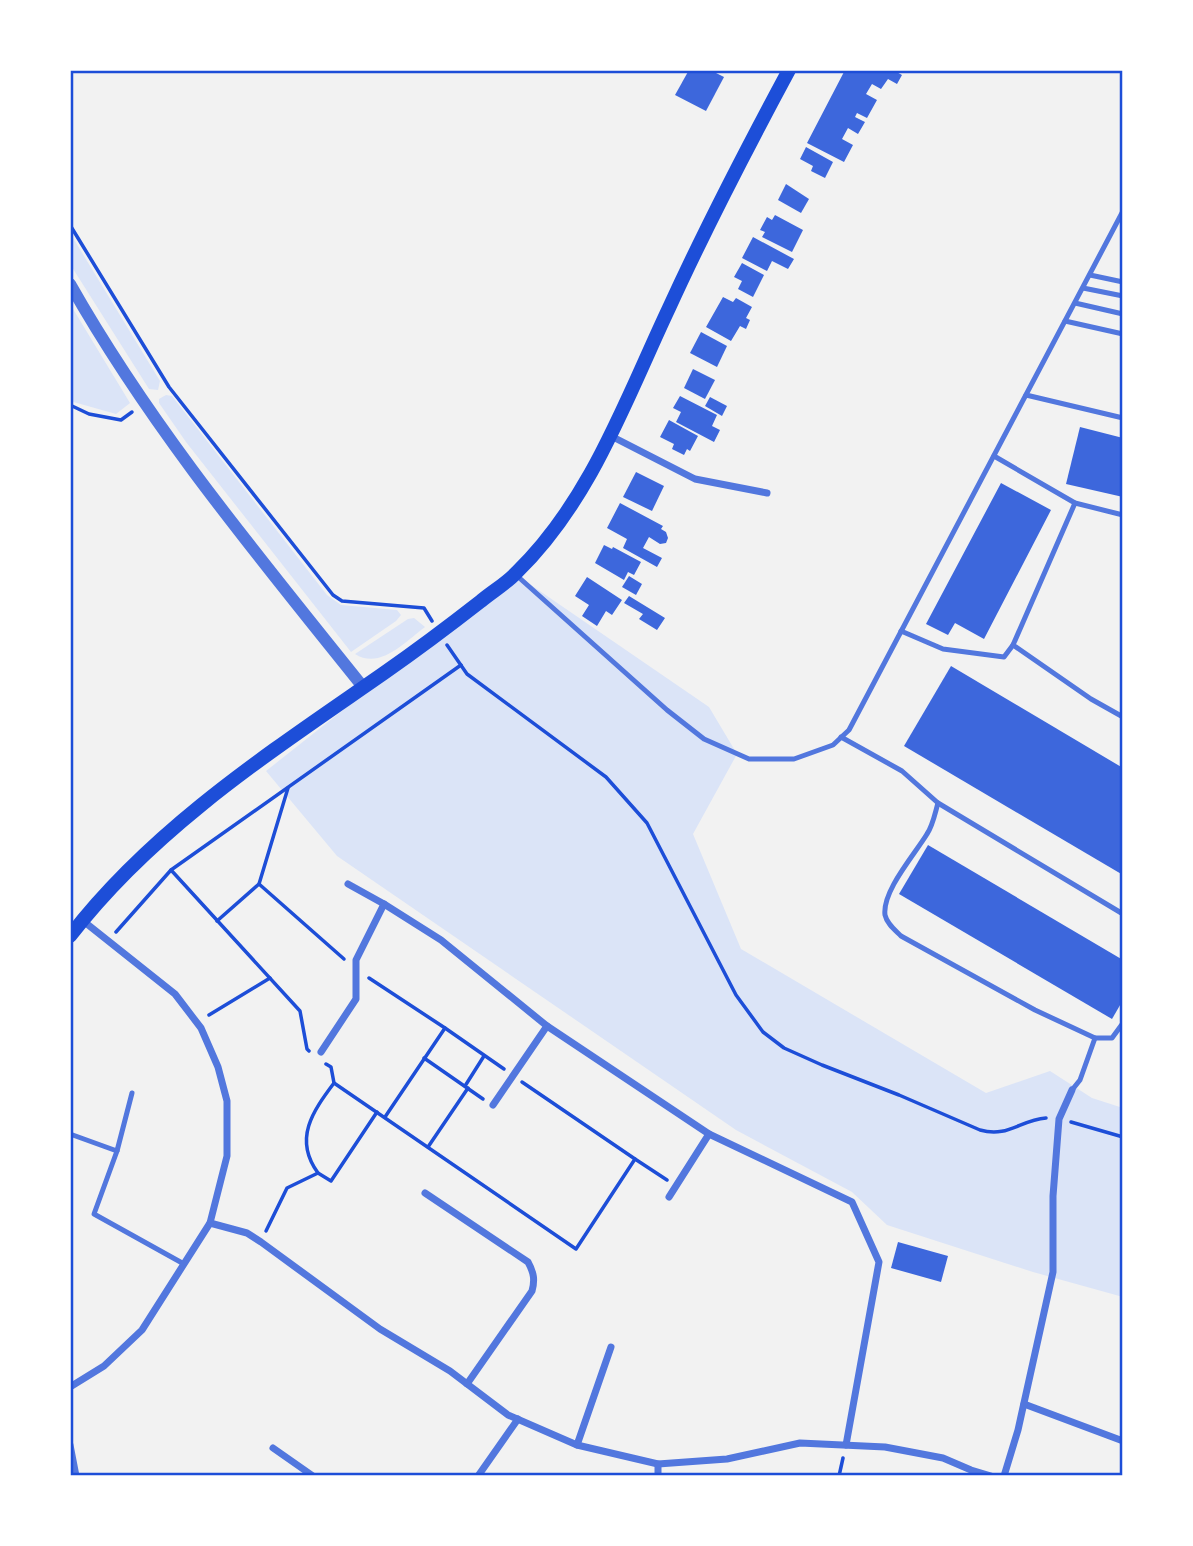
<svg xmlns="http://www.w3.org/2000/svg" width="1193" height="1546" viewBox="0 0 1193 1546" font-family="'Times New Roman',serif">
<rect width="100%" height="100%" fill="#f2f2f2"/>
<!-- green -->
<g fill="#dbe4f7">
<polygon points="70,233 160,381 158,390 149,389 70,264"/>
<polygon points="70,304 130,403 116,414 70,401"/>
<polygon points="166,395 172,396 327,595 341,605 397,610 401,615 396,621 351,652 186,442 159,403 159,399"/>
<polygon points="515,574 709,707 737,754 693,834 741,949 986,1093 1050,1071 1092,1098 1123,1108 1123,1297 1033,1272 887,1225 852,1192 736,1130 337,856 266,771"/>
<path d="M414 618 425 627C405 642 380 670 355 654L408 619Z"/>
</g>
<!-- building -->
<g fill="#3d67dc">
<polygon points="689,70 710,70 724,77 706,111 675,95"/>
<polygon points="845,70 893,70 902,75 897,84 888,79 881,89 872,84 866,94 877,100 867,118 857,113 855,117 865,122 858,134 848,128 842,139 853,145 844,162 807,143"/>
<polygon points="806,147 833,162 825,178 811,171 813,166 800,159"/>
<polygon points="786,184 809,199 801,213 778,200"/>
<polygon points="775,215 803,230 792,252 762,237 765,232 760,230 767,217 772,220"/>
<polygon points="753,237 794,259 788,269 772,261 767,271 742,258"/>
<polygon points="742,263 764,275 753,297 738,289 742,281 734,277"/>
<polygon points="723,297 733,302 736,298 752,307 746,318 750,320 746,329 740,326 731,341 706,327"/>
<polygon points="701,332 727,346 717,367 690,353"/>
<polygon points="693,369 715,380 705,399 684,388"/>
<polygon points="680,396 717,415 712,426 720,430 714,442 676,422 681,412 673,408"/>
<polygon points="710,397 727,406 722,416 705,406"/>
<polygon points="669,420 698,436 690,451 687,449 684,455 672,449 674,444 660,437"/>
<polygon points="1080,427 1123,438 1123,497 1066,484"/>
<polygon points="636,472 664,486 652,511 623,497"/>
<polygon points="1001,483 1051,510 984,639 955,623 948,635 926,624"/>
<polygon points="620,503 663,526 661,529 666,532 668,538 666,543 660,544 649,537 643,548 662,558 657,567 623,548 627,539 607,528"/>
<polygon points="604,545 612,549 613,547 641,562 634,575 628,572 624,580 595,563"/>
<polygon points="629,576 642,584 636,595 622,587"/>
<polygon points="587,577 622,600 612,615 606,611 597,626 582,616 589,605 575,596"/>
<polygon points="629,596 665,618 657,630 639,619 643,614 624,603"/>
<polygon points="951,666 1123,768 1123,875 904,746"/>
<polygon points="928,845 1123,960 1123,1000 1112,1019 899,894"/>
<polygon points="898,1242 948,1256 941,1282 891,1268"/>
</g>
<g fill="none" stroke-linecap="round" stroke-linejoin="round">
<!-- path -->
<g stroke="#1d4ed8" stroke-width="3.5">
<polyline points="70,225 169,387 333,595 342,601 424,608 432,621"/>
<polyline points="70,405 89,414 121,420 132,412"/>
<path d="M447 645 467 674 606 777 647 823 736 995 763 1032 784 1048 822 1065 899 1095 980 1130C1008 1138 1020 1120 1046 1118"/>
<polyline points="288,788 259,884 344,959"/>
<polyline points="171,870 300,1011 307,1049 309,1051"/>
<polyline points="217,921 259,884"/>
<polyline points="116,932 171,870 461,665"/>
<polyline points="369,978 445,1028"/>
<polyline points="209,1015 270,978"/>
<polyline points="424,1058 483,1099"/>
<polyline points="326,1064 331,1067 334,1083 576,1249 635,1159 667,1180"/>
<polyline points="522,1082 635,1159"/>
<polyline points="465,1086 484,1056"/>
<polyline points="385,1117 445,1028 504,1069"/>
<polyline points="1071,1122 1123,1137"/>
<polyline points="428,1147 468,1088"/>
<path d="M318 1173C293 1139 313 1111 334 1083"/>
<polyline points="266,1231 287,1188 318,1173 331,1181 377,1112"/>
<polyline points="839,1476 843,1458"/>
</g>
<!-- service -->
<g stroke="#5277de" stroke-width="5">
<polyline points="1090,275 1123,282"/>
<polyline points="1083,288 1123,296"/>
<polyline points="1075,303 1123,314"/>
<polyline points="1065,321 1123,334"/>
<polyline points="1026,395 1123,418"/>
<polyline points="994,456 1075,503 1123,515"/>
<polyline points="1075,503 1013,645 1091,699 1123,717"/>
<polyline points="515,574 667,710 704,739 749,759 794,759 833,745 849,730 1123,211"/>
<polyline points="901,631 943,649 1004,657 1013,645"/>
<path d="M841 737 902 771 938 803C935 813 933 825 927 834 915 854 882 891 885 915 887 924 895 930 901 936L1035 1010 1095 1038 1080 1080 1072 1090"/>
<polyline points="938,803 1123,914"/>
<polyline points="1095,1038 1112,1038 1123,1023"/>
<polyline points="70,1134 117,1151 132,1093"/>
<polyline points="117,1151 94,1214 184,1264"/>
</g>
<!-- minor -->
<g stroke="#5277de" stroke-width="7">
<polyline points="609,435 695,479 767,493"/>
<polyline points="348,884 384,904 441,940 547,1026 709,1134 852,1202 879,1262 846,1445"/>
<polyline points="321,1052 356,999 356,960 384,904"/>
<polyline points="493,1105 547,1026"/>
<path d="M425 1193 528 1262C534 1273 535 1280 532 1291L467 1384"/>
<polyline points="669,1197 709,1134"/>
<polyline points="210,1223 247,1233 261,1242 380,1329 450,1371 508,1415 577,1445 658,1464 727,1459 800,1443 885,1447 943,1458 971,1470 991,1476"/>
<polyline points="70,1387 104,1366 142,1330 210,1223 227,1156 227,1101 218,1067 201,1028 175,994 82,920"/>
<polyline points="1024,1404 1123,1441"/>
<polyline points="70,1445 76,1476"/>
<polyline points="577,1445 611,1347"/>
<polyline points="273,1448 313,1476"/>
<polyline points="478,1476 518,1419"/>
<polyline points="658,1476 658,1464"/>
<polyline points="1004,1476 1018,1430 1053,1272 1053,1196 1059,1119 1072,1090"/>
</g>
<!-- tertiary -->
<path stroke="#5277de" stroke-width="12" d="M70 284C152 429 259 557 363 687"/>
<!-- secondary -->
<path stroke="#1d4ed8" stroke-width="14" d="M70 936C154 827 272 751 384 673 417 650 449 626 481 601 493 591 507 583 517 572 591 500 626 399 669 308 706 227 747 148 789 70"/>
</g>
<!-- border -->
<rect width="1193" height="1546" fill="none" stroke="#ffffff" stroke-width="144"/>
<rect x="72" y="72" width="1049" height="1402" fill="none" stroke="#1d4ed8" stroke-width="2.5"/>
</svg>
